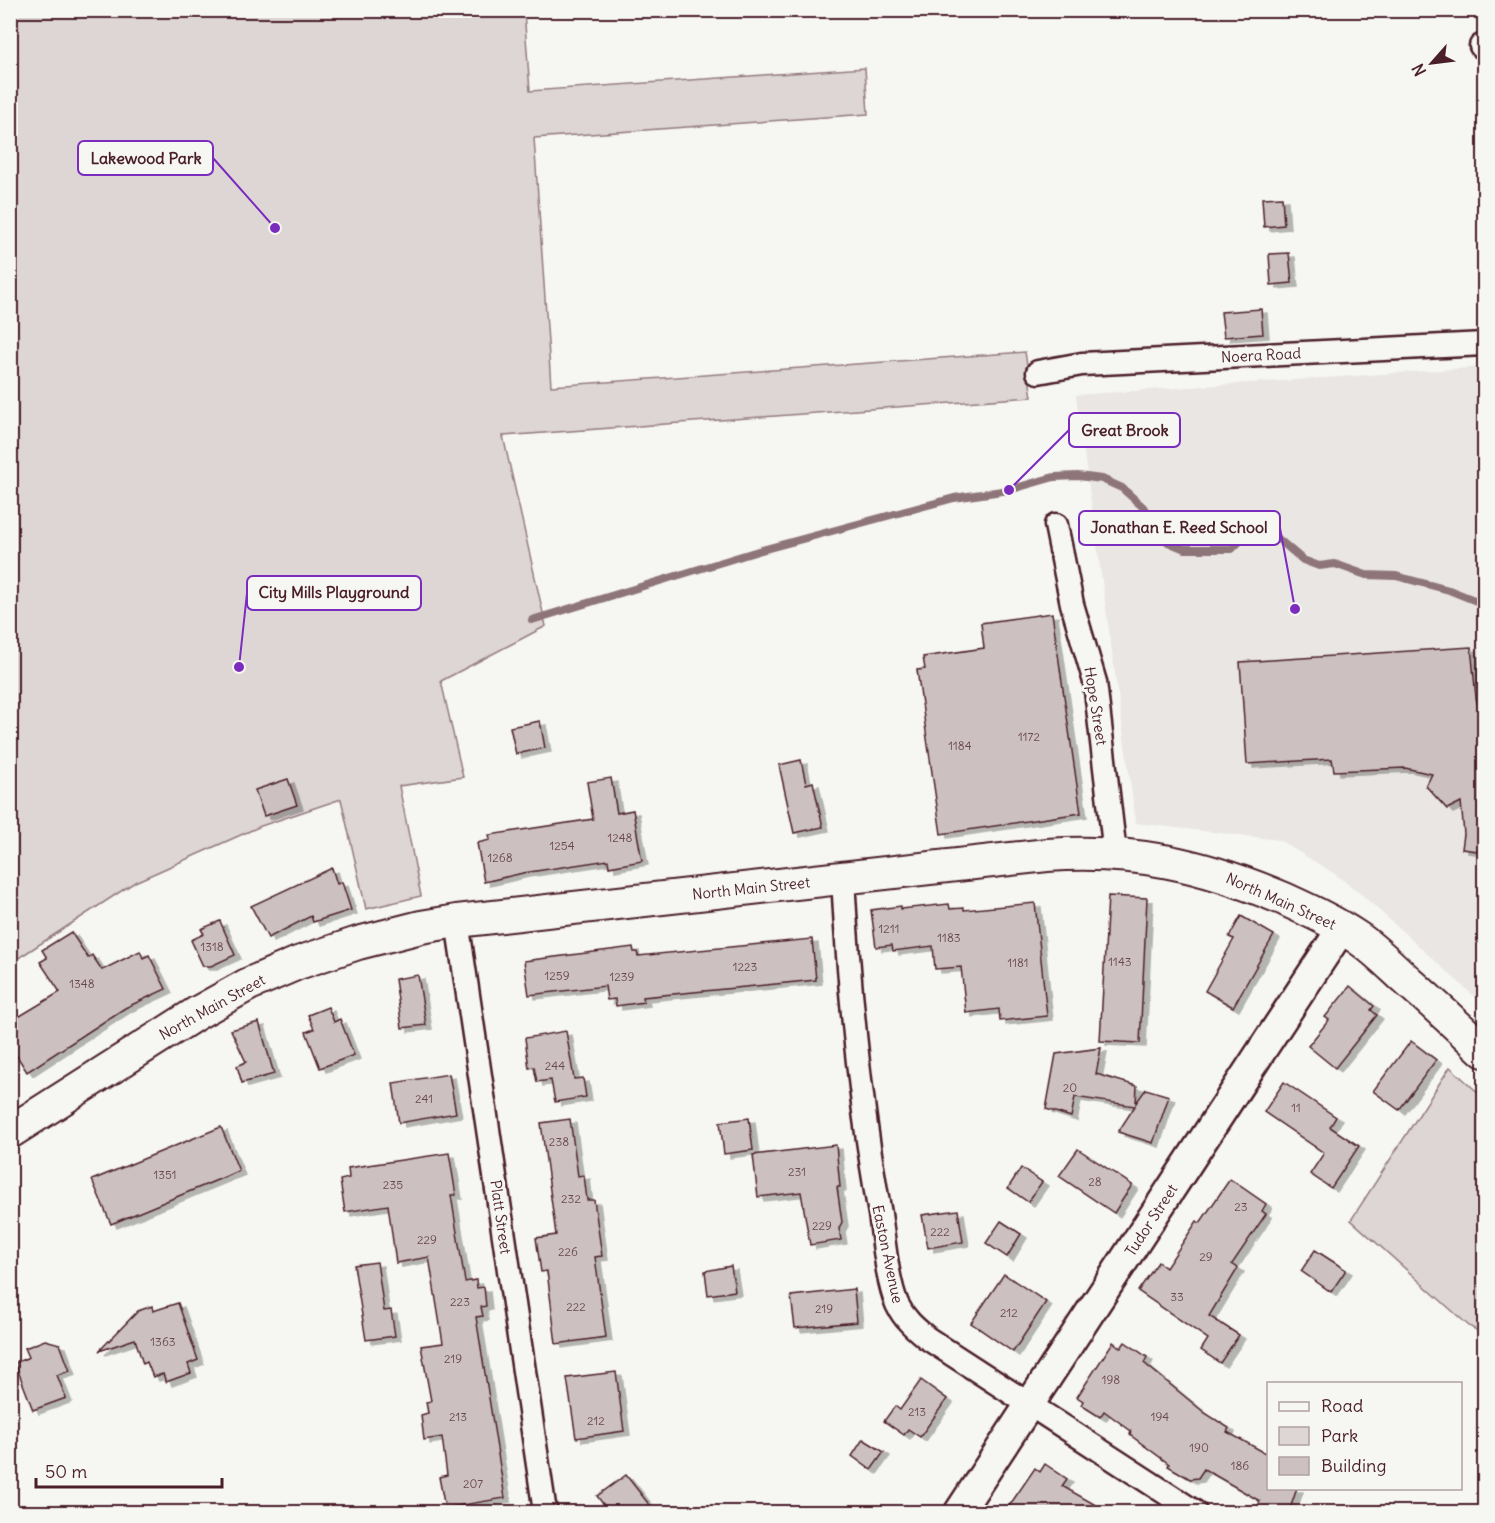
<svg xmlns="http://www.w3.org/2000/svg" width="1495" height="1523" viewBox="0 0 1495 1523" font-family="Delius,sans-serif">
<defs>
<filter id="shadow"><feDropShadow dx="6" dy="4" stdDeviation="0" flood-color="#0004"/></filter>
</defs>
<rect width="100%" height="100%" fill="#f6f6f2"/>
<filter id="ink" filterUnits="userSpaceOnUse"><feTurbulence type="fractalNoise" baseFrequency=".0167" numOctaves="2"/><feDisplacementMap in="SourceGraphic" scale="12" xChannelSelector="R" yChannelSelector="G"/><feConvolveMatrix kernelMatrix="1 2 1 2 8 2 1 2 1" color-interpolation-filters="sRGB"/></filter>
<g filter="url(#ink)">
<!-- built -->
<polygon fill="#e9e6e3" points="1484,367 1484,1005 1361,894 1335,874 1279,840 1136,823 1076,395"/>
<!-- green -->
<g fill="#ddd6d5" stroke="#947a80" stroke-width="1.5">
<polygon points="11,11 524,11 530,91 865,68 868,114 534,138 551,386 1025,352 1032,397 503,436 546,626 441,681 463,777 399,786 421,896 366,909 341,799 261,826 135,882 11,963"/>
<polygon points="1450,1067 1484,1098 1483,1334 1469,1326 1351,1220"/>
</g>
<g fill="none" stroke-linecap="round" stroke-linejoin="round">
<!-- stream -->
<polyline stroke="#8e747a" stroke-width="8" points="532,620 758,551 954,498 1009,490 1054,477 1078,476 1102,479 1122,488 1143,507 1155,526 1168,542 1185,549 1232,549 1248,533 1257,530 1276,537 1303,560 1319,566 1335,564 1366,575 1396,576 1449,590 1484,604"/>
</g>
<!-- building -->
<g fill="#ccc1c0" stroke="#4a1f2b" stroke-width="1.5" filter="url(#shadow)">
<polygon points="1282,197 1284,225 1264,227 1262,198"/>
<polygon points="1289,253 1292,283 1271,285 1269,254"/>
<polygon points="1261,309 1263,334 1224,337 1221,312"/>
<polygon points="1052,613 1081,813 941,834 917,670 925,669 923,657 984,648 981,623"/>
<polygon points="1471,647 1476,698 1482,724 1483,739 1485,739 1485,852 1462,849 1464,834 1461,802 1447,809 1426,786 1432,774 1405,768 1334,771 1332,759 1247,764 1240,662"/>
<polygon points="540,721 545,748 516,754 510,727"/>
<polygon points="801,760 806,784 813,782 823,827 794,833 779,765"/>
<polygon points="611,778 617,813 633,810 642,861 609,867 608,860 523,873 484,882 477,843 490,840 489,835 593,819 587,782"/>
<polygon points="288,779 297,805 264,816 255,790"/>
<polygon points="332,868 337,884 342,882 351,910 313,922 311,916 268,938 251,906"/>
<polygon points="1108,896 1147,898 1140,1043 1100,1041"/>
<polygon points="1035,903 1047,1016 1000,1021 999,1009 966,1013 961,967 935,969 933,946 893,951 892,945 876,947 871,910 901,906 901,909 949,904 950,909 964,908 964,910"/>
<polygon points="1241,916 1274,935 1233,1007 1205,991 1234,939 1229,937"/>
<polygon points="220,921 235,955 211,966 203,966 191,940 204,934 201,929"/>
<polygon points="71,932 88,958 92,955 102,970 140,951 143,958 149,955 166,989 125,1008 27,1072 10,1045 10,1022 60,992 40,962 47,958 42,950"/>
<polygon points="812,939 816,980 643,997 644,1002 616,1006 615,999 607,1000 605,986 529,995 524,961 633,947 634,952 637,952 638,956"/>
<polygon points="418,975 426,1025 402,1028 395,979"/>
<polygon points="1350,986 1374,1006 1371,1010 1377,1015 1335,1068 1308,1046 1329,1020 1325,1017"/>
<polygon points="328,1007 334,1022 340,1019 354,1055 320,1068 306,1032 314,1029 308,1015"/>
<polygon points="259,1022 274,1074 242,1083 237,1066 246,1062 231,1030"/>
<polygon points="566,1031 574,1079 583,1078 586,1097 555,1102 551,1080 537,1082 534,1067 529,1068 525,1038"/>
<polygon points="1411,1041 1436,1060 1399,1110 1373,1091"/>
<polygon points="1101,1048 1096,1074 1137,1086 1136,1103 1146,1089 1169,1096 1153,1143 1118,1132 1135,1106 1075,1097 1071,1117 1046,1109 1056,1054"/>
<polygon points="449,1074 456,1113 399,1123 393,1083"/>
<polygon points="1284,1082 1336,1117 1330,1127 1359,1146 1331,1188 1310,1174 1324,1153 1264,1112"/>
<polygon points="749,1118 753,1150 724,1154 720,1122"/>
<polygon points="570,1119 578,1176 584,1175 587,1200 594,1200 602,1256 595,1257 606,1337 556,1344 547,1271 541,1272 536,1238 556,1235 541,1123"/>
<polygon points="221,1127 239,1171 111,1224 92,1180"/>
<polygon points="836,1145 840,1187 837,1187 842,1222 839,1228 841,1240 810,1245 801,1192 758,1197 753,1155"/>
<polygon points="1078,1149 1132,1185 1114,1213 1059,1176"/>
<polygon points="449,1153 456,1195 451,1195 465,1282 476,1280 477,1288 484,1287 486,1306 481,1307 483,1316 476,1317 505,1498 445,1508 439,1477 447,1475 442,1437 424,1440 421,1415 428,1413 426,1402 431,1401 421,1346 443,1343 429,1257 396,1263 388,1205 345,1212 340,1180 349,1178 348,1168"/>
<polygon points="1021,1168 1042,1182 1028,1202 1008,1188"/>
<polygon points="1230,1179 1266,1204 1262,1211 1266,1214 1232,1264 1238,1268 1209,1316 1239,1335 1220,1363 1201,1350 1208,1339 1138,1291 1158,1262 1166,1268 1197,1221 1200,1223"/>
<polygon points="958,1210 963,1242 928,1248 922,1215"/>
<polygon points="1001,1221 1021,1234 1007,1257 986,1243"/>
<polygon points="1315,1250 1346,1270 1331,1292 1301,1271"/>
<polygon points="377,1262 384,1311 391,1310 395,1336 366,1340 354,1265"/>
<polygon points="731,1266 735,1291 708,1295 705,1271"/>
<polygon points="1004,1274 1046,1302 1013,1352 971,1323"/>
<polygon points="854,1289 857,1322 795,1328 791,1296"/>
<polygon points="178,1303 198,1360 188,1364 191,1373 166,1382 163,1374 153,1377 147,1362 143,1364 135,1339 99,1351 138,1311 152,1306 153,1311"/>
<polygon points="45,1340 60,1344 70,1371 57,1375 66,1398 33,1410 15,1363 29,1357 25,1348"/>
<polygon points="1113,1342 1121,1348 1125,1342 1147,1357 1144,1363 1205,1413 1229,1428 1227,1432 1269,1455 1269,1488 1297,1488 1289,1512 1256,1512 1260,1501 1204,1469 1198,1478 1190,1479 1168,1466 1169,1464 1130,1435 1131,1431 1104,1411 1100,1417 1081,1405 1083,1401 1077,1397"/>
<polygon points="616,1372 624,1431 576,1438 567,1378"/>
<polygon points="921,1380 947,1399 920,1437 908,1429 904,1435 884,1421 895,1406 900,1410"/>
<polygon points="863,1439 884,1452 871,1470 852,1456"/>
<polygon points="1045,1464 1067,1479 1062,1486 1108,1512 1005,1512 1035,1468 1040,1472"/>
<polygon points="626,1475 655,1512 609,1512 597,1496"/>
</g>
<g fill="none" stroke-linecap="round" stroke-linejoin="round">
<!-- minor casing -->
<g stroke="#4a1f2b" stroke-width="27">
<g id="minor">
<polyline points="1481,46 1484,47"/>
<polyline points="1038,372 1082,364 1484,344"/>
<polyline points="1056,525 1072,604 1095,682 1115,854"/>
<path d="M843 878C849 990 860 1104 880 1214 884 1241 887 1280 897 1304 904 1319 915 1328 927 1338L1195 1512"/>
<polyline points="457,921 545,1512"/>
</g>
</g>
<!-- tertiary casing -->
<g stroke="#4a1f2b" stroke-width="33">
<polyline id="tertiary" points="959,1512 1342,928"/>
</g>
<!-- secondary casing -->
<g stroke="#4a1f2b" stroke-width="36">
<path id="secondary" d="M10 1132 197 1013 249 984 298 963 358 943 421 927 457 921 1047 855C1134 849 1201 864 1282 898 1308 910 1335 922 1358 938 1377 951 1393 968 1410 983 1435 1005 1460 1028 1484 1051"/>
</g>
<!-- minor -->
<use href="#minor" stroke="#f6f6f2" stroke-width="22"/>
<!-- tertiary -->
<use href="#tertiary" stroke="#f6f6f2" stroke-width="28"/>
<!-- secondary -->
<use href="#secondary" stroke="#f6f6f2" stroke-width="32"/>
</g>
</g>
<g text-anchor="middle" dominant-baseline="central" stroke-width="6" stroke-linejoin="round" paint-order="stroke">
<!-- number labels -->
<g font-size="12" fill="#6a4850">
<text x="1029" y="736">1172</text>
<text x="960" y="745">1184</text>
<text x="620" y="837">1248</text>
<text x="562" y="845">1254</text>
<text x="500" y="857">1268</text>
<text x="889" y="928">1211</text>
<text x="949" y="937">1183</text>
<text x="212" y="946">1318</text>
<text x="1120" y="961">1143</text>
<text x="1018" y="962">1181</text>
<text x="745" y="966">1223</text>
<text x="557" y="975">1259</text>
<text x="622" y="976">1239</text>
<text x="82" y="983">1348</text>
<text x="555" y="1065">244</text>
<text x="1070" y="1087">20</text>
<text x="424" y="1098">241</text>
<text x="1296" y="1107">11</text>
<text x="559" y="1141">238</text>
<text x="797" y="1171">231</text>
<text x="165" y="1174">1351</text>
<text x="1095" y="1181">28</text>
<text x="393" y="1184">235</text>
<text x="571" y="1198">232</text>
<text x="1241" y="1206">23</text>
<text x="822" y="1225">229</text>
<text x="940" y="1231">222</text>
<text x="427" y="1239">229</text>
<text x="568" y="1251">226</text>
<text x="1206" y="1256">29</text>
<text x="1177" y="1296">33</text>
<text x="460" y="1301">223</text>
<text x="576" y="1306">222</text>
<text x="824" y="1308">219</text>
<text x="1009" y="1312">212</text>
<text x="163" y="1341">1363</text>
<text x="453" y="1358">219</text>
<text x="1111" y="1379">198</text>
<text x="917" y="1411">213</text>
<text x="458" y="1416">213</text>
<text x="1160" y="1416">194</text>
<text x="596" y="1420">212</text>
<text x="1199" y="1447">190</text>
<text x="1240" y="1465">186</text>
<text x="473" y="1483">207</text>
</g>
<!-- street labels -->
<g font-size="15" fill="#4a1f2b" stroke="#f6f6f2">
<text transform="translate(1261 355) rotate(-3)">Noera Road</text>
<text transform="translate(1096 706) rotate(81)">Hope Street</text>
<text transform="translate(751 888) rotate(-6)">North Main Street</text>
<text transform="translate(1281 901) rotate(24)">North Main Street</text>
<text transform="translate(212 1007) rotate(-29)">North Main Street</text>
<text transform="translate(501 1217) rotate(82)">Platt Street</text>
<text transform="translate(1151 1220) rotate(-57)">Tudor Street</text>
<text transform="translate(888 1254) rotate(78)">Easton Avenue</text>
</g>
</g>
<!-- callouts -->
<path fill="none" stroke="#7b2cbf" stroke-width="2" d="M275 228L213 158M1009 490L1069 430M1295 609L1280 528M239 667L247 593"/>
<g fill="#7b2cbf" stroke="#f6f6f2" stroke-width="2">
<circle cx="275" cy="228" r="6"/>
<circle cx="1009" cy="490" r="6"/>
<circle cx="1295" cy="609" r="6"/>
<circle cx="239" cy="667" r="6"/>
</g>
<g fill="#f6f6f2" stroke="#7b2cbf" stroke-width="2">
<rect x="78" y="141" width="135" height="34" rx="6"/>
<rect x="1069" y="413" width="111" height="34" rx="6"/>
<rect x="1079" y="511" width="201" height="34" rx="6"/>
<rect x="247" y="576" width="174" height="34" rx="6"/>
</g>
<g font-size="16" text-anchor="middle" font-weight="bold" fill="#4a1f2b">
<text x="146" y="164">Lakewood Park</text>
<text x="1125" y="436">Great Brook</text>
<text x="1179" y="533">Jonathan E. Reed School</text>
<text x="334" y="598">City Mills Playground</text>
</g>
<!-- margin -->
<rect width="1495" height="1523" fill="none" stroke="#f6f6f2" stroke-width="36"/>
<rect x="18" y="18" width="1459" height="1487" fill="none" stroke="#4a1f2b" stroke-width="2" filter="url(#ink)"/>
<!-- legend -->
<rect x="1267" y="1382" width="195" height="108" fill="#f6f6f2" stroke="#b1a0a2" stroke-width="1.5"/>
<rect x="1279" y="1402" width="30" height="9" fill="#f6f6f2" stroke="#b1a0a2" stroke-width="1.5"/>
<text x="1321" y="1412" font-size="18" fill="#4a1f2b">Road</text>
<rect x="1279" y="1427" width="30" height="18" fill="#ddd6d5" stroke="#b1a0a2" stroke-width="1.5"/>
<text x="1321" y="1442" font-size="18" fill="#4a1f2b">Park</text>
<rect x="1279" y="1457" width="30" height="18" fill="#ccc1c0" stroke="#b1a0a2" stroke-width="1.5"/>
<text x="1321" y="1472" font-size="18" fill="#4a1f2b">Building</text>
<!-- north arrow -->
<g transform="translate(1432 63) rotate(242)" stroke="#f6f6f2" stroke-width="4.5" paint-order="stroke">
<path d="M0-4.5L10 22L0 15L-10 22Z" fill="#4a1f2b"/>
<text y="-9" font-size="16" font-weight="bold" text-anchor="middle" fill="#4a1f2b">N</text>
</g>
<!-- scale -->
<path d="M36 1478v9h186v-9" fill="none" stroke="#4a1f2b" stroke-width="3"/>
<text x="45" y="1478" font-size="18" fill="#4a1f2b" stroke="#f6f6f2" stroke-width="4.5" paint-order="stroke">50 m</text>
</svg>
